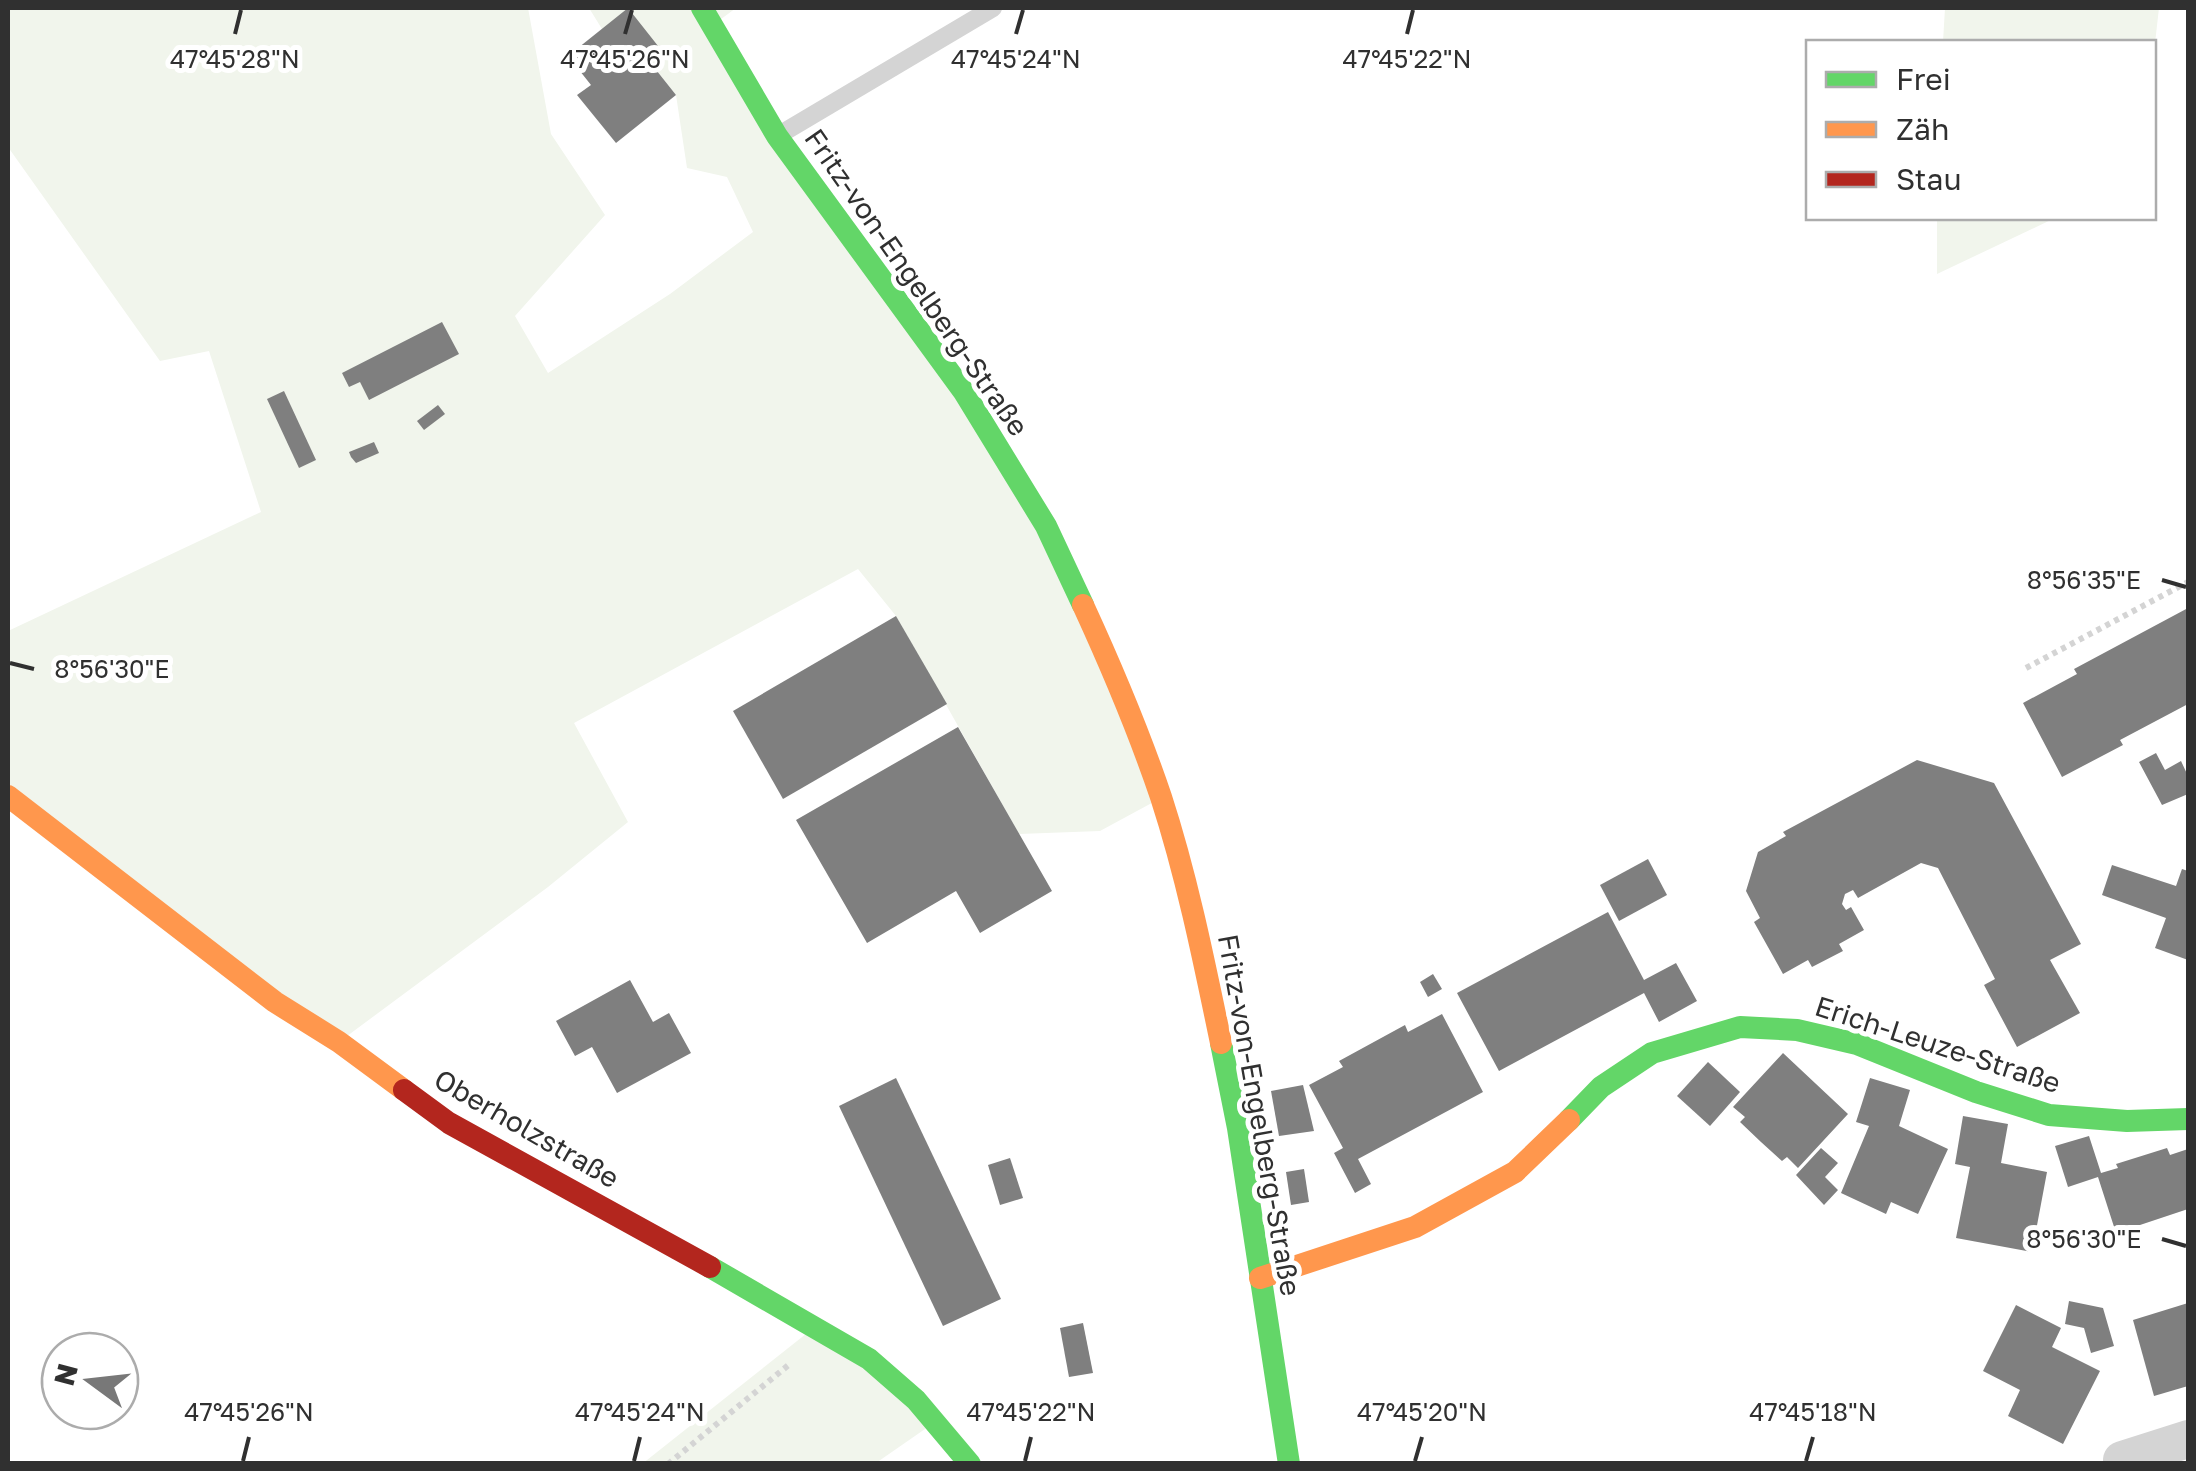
<svg xmlns="http://www.w3.org/2000/svg" width="2196" height="1471" viewBox="0 0 2196 1471" font-family="'Golos Text',sans-serif">
<rect width="100%" height="100%" fill="#fff"/>
<!-- green -->
<g fill="#f1f5ec">
<polygon points="8,8 528,8 551,134 605,215 515,316 548,373 670,294 753,232 727,177 687,168 676,95 649,61 661,52 602,29 589,8 736,8 713,25 1046,526 1161,798 1100,831 1019,834 896,616 858,569 574,723 628,822 548,887 339,1042 8,796 8,631 261,512 209,351 160,361 8,147"/>
<polygon points="1945,8 2159,8 2154,52 2154,42 1943,42"/>
<polygon points="1937,218 2055,218 1937,274"/>
<polygon points="816,1326 938,1420 876,1463 642,1464"/>
</g>
<!-- building -->
<g fill="#7f7f7f">
<polygon points="628,8 662,51 649,61 676,95 616,143 577,95 591,85 568,56"/>
<polygon points="442,322 459,354 369,400 360,382 349,387 342,373"/>
<polygon points="284,391 316,460 299,468 267,399"/>
<polygon points="438,405 445,414 424,430 417,421"/>
<polygon points="374,442 379,453 356,463 351,457 349,452"/>
<polygon points="2188,608 2188,704 2120,740 2123,745 2062,777 2023,703 2077,674 2074,669"/>
<polygon points="896,616 947,704 783,799 733,711"/>
<polygon points="958,727 1052,891 980,933 956,891 867,943 796,820"/>
<polygon points="2156,753 2165,770 2181,761 2188,776 2188,794 2162,805 2139,762"/>
<polygon points="1917,760 1994,783 2081,944 2050,960 2080,1013 2017,1047 1984,985 1995,979 1938,868 1921,863 1858,898 1853,890 1845,894 1842,904 1846,910 1851,907 1864,930 1839,944 1843,951 1812,967 1808,960 1783,974 1754,922 1760,918 1746,891 1758,852 1786,836 1783,832"/>
<polygon points="1648,859 1667,895 1619,921 1600,885"/>
<polygon points="2112,865 2176,886 2182,869 2188,871 2188,960 2155,948 2166,918 2102,895"/>
<polygon points="1608,912 1644,980 1676,963 1697,1001 1659,1022 1644,993 1499,1071 1457,993"/>
<polygon points="1433,974 1442,989 1428,997 1420,982"/>
<polygon points="630,980 653,1022 669,1013 691,1053 617,1093 592,1047 575,1056 556,1021"/>
<polygon points="1442,1014 1483,1092 1358,1159 1371,1184 1355,1193 1334,1153 1343,1148 1309,1085 1343,1067 1339,1061 1405,1025 1408,1032"/>
<polygon points="1783,1053 1848,1114 1798,1168 1787,1157 1782,1161 1761,1142 1740,1122 1745,1117 1733,1107"/>
<polygon points="1708,1062 1740,1092 1710,1126 1677,1096"/>
<polygon points="896,1078 1001,1299 943,1326 839,1106"/>
<polygon points="1870,1078 1910,1090 1899,1126 1948,1149 1918,1214 1891,1202 1886,1214 1841,1193 1869,1126 1856,1122"/>
<polygon points="1303,1085 1314,1131 1279,1136 1271,1091"/>
<polygon points="1963,1116 2008,1124 2001,1163 2047,1172 2032,1252 1956,1238 1970,1167 1955,1164"/>
<polygon points="2089,1136 2101,1173 2118,1168 2116,1164 2167,1148 2170,1155 2188,1149 2188,1209 2116,1233 2098,1177 2068,1187 2055,1146"/>
<polygon points="1821,1148 1838,1163 1825,1177 1838,1190 1824,1205 1796,1175"/>
<polygon points="1010,1158 1023,1198 1000,1205 988,1165"/>
<polygon points="1304,1169 1309,1202 1291,1205 1286,1172"/>
<polygon points="2069,1301 2103,1308 2114,1346 2091,1353 2084,1328 2065,1324"/>
<polygon points="2188,1303 2188,1386 2154,1396 2133,1320"/>
<polygon points="2016,1305 2061,1328 2052,1347 2100,1371 2063,1444 2008,1416 2020,1390 1983,1371"/>
<polygon points="1083,1323 1093,1373 1069,1377 1060,1328"/>
</g>
<g fill="none" stroke-linecap="round" stroke-linejoin="round">
<!-- path -->
<g stroke="#d4d4d4" stroke-width="6" stroke-dasharray="5 5" stroke-linecap="butt">
<polyline points="2026,668 2188,582"/>
<polyline points="668,1464 791,1363"/>
</g>
<!-- lane -->
<polyline stroke="#d4d4d4" stroke-width="18" points="779,135 993,8"/>
<!-- street -->
<polyline stroke="#d4d4d4" stroke-width="38" points="2122,1460 2188,1439"/>
<!-- fast -->
<g stroke="#63d668" stroke-width="22">
<polyline points="702,8 777,136 964,392 1046,526 1083,605"/>
<polyline points="1221,1043 1238,1128 1289,1464"/>
<polyline points="1569,1120 1601,1087 1652,1053 1740,1027 1797,1030 1857,1044 1976,1092 2049,1115 2127,1121 2188,1119"/>
<polyline points="710,1267 869,1359 916,1400 970,1464"/>
</g>
<!-- slow -->
<g stroke="#ff974d" stroke-width="22">
<path d="M1083 605C1112 668 1139 732 1161 797 1187 877 1204 961 1221 1043"/>
<polyline points="8,796 275,1002 339,1042 404,1090"/>
<polyline points="1260,1278 1415,1227 1515,1172 1569,1120"/>
</g>
<!-- jam -->
<polyline stroke="#b3261e" stroke-width="22" points="404,1090 449,1123 710,1267"/>
</g>
<!-- ticks -->
<path fill="none" stroke="#303030" stroke-width="4" d="M235 34 241 10M625 34 632 10M1016 34 1023 10M1407 34 1413 10M2162 580 2186 587M10 663 34 669M2162 1239 2186 1246M243 1461 249 1437M634 1461 640 1437M1025 1461 1031 1437M1415 1461 1422 1437M1806 1461 1813 1437"/>
<g text-anchor="middle" dominant-baseline="central" stroke-width="10" stroke-linejoin="round" paint-order="stroke">
<!-- street labels -->
<g font-size="28" fill="#303030" stroke="#fff">
<text transform="translate(917 282) rotate(55)">Fritz-von-Engelberg-Straße</text>
<text transform="translate(1938 1044) rotate(18)">Erich-Leuze-Straße</text>
<text transform="translate(1260 1115) rotate(80)">Fritz-von-Engelberg-Straße</text>
<text transform="translate(527 1128) rotate(30)">Oberholzstraße</text>
</g>
</g>
<g font-size="25" text-anchor="middle" fill="#303030" stroke="#fff" stroke-width="10" stroke-linejoin="round" paint-order="stroke">
<text x="235" y="68">47°45'28"N</text>
<text x="625" y="68">47°45'26"N</text>
<text x="1016" y="68">47°45'24"N</text>
<text x="1407" y="68">47°45'22"N</text>
<text x="2084" y="589">8°56'35"E</text>
<text x="112" y="678">8°56'30"E</text>
<text x="2084" y="1248">8°56'30"E</text>
<text x="249" y="1421">47°45'26"N</text>
<text x="640" y="1421">47°45'24"N</text>
<text x="1031" y="1421">47°45'22"N</text>
<text x="1422" y="1421">47°45'20"N</text>
<text x="1813" y="1421">47°45'18"N</text>
</g>
<!-- border -->
<rect width="2196" height="1471" fill="none" stroke="#303030" stroke-width="20"/>
<!-- legend -->
<rect x="1806" y="40" width="350" height="180" fill="#ffffff" stroke="#acacac" stroke-width="2.5"/>
<rect x="1826" y="72" width="50" height="15" fill="#63d668" stroke="#acacac" stroke-width="2.5"/>
<text x="1896" y="90" font-size="30" fill="#303030">Frei</text>
<rect x="1826" y="122" width="50" height="15" fill="#ff974d" stroke="#acacac" stroke-width="2.5"/>
<text x="1896" y="140" font-size="30" fill="#303030">Zäh</text>
<rect x="1826" y="172" width="50" height="15" fill="#b3261e" stroke="#acacac" stroke-width="2.5"/>
<text x="1896" y="190" font-size="30" fill="#303030">Stau</text>
<!-- north arrow -->
<g transform="translate(90 1381) rotate(285)"><circle r="48" fill="#ffffff" stroke="#acacac" stroke-width="2.5"/>
<path d="M0-8L18 38L0 25L-18 38Z" fill="#787878"/>
<text y="-15" font-size="28" font-weight="bold" text-anchor="middle" fill="#303030">N</text>
</g>
</svg>
